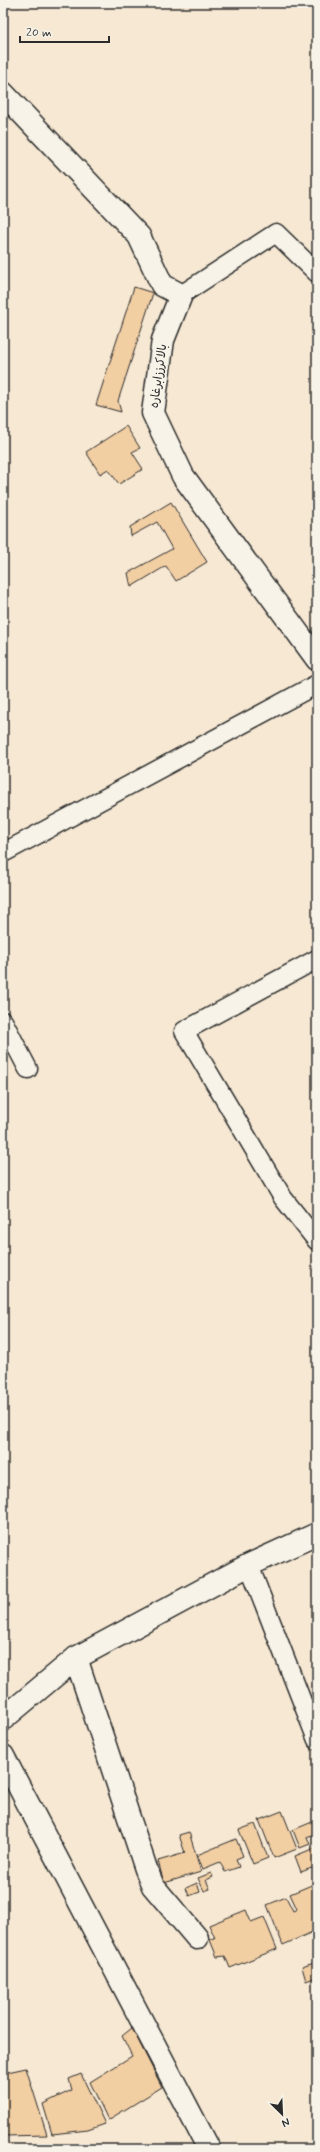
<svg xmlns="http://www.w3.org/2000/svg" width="320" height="2152" viewBox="0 0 320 2152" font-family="Mynerve,'Playpen Sans Arabic',sans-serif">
<rect width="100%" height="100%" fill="#f6e8d3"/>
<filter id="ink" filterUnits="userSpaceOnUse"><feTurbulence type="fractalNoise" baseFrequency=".025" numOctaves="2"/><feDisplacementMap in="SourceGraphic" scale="8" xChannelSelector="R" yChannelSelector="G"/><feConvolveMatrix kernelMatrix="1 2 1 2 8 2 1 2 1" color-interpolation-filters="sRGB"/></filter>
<g filter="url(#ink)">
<!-- building -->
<g fill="#f2cea3" stroke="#2b2b2b">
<polygon points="134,287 153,293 118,401 121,412 96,405"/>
<polygon points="126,426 140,448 132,452 143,469 119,484 108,469 100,474 86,452"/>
<polygon points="171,502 207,562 176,581 166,566 131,587 128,573 172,549 157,522 131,536 130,527"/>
<polygon points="282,1811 297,1849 274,1858 259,1820"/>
<polygon points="317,1820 317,1839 314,1834 307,1837 310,1844 300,1848 293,1830"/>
<polygon points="255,1824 268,1858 253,1864 239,1830"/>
<polygon points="189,1832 201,1872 164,1883 158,1861 185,1853 179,1835"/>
<polygon points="236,1839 243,1856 236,1859 239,1867 225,1872 220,1862 203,1869 197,1855"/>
<polygon points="317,1847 317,1866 301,1872 295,1856"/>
<polygon points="211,1873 213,1877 206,1880 210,1889 204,1891 198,1878"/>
<polygon points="197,1883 200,1892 189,1896 186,1888"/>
<polygon points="314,1884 317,1891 317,1930 283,1945 267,1905 286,1897 293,1911 297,1909 290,1894"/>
<polygon points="246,1910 251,1922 264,1917 277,1949 230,1968 225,1956 217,1957 210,1940 215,1938 209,1925"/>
<polygon points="317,1962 317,1977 306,1981 302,1967"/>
<polygon points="132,2028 162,2087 108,2120 90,2082 132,2056 122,2036"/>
<polygon points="26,2068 47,2135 5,2136 3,2073"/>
<polygon points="81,2074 105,2124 88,2130 52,2134 43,2104 72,2090 69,2079"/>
</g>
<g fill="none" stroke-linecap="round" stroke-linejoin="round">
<!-- service casing -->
<g stroke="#2b2b2b" stroke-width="21">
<g id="service">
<polyline points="181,295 276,233 317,273"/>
<polyline points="3,853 317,684"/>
<polyline points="317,959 184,1031 283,1198 317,1241"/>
<polyline points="3,1021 28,1069"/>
<polyline points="249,1565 317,1740"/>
</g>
</g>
<!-- minor casing -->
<g stroke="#2b2b2b" stroke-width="25">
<g id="minor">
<polyline points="76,1658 146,1869 153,1886 197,1938"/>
<polyline points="3,1719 76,1658 249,1565 317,1534"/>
<polyline points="3,1756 209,2149"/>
</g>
</g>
<!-- tertiary casing -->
<g stroke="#2b2b2b" stroke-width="25">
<polyline id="tertiary" points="3,93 139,236 162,285 181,295 163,340 153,413 183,476 317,659"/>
</g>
<!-- service -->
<use href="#service" stroke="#f7f3e8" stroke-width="18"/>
<!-- minor -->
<use href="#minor" stroke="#f7f3e8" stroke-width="22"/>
<!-- tertiary -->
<use href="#tertiary" stroke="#f7f3e8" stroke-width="22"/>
</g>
</g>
<g text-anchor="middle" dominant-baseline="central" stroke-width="4" stroke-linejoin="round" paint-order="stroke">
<!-- street labels -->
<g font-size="12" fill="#2b2b2b" stroke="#f7f3e8">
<text transform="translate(159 376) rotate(-82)">بالاکرززابرغاره</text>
</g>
</g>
<!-- margin -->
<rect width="320" height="2152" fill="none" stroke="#f7f3e8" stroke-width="16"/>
<rect x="8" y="8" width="304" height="2136" fill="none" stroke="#2b2b2b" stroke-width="1.5" filter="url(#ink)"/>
<!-- north arrow -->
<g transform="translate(282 2114) rotate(156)" stroke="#f7f3e8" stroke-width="3" paint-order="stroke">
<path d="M0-3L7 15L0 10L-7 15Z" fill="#2b2b2b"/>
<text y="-6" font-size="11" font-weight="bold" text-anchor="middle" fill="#2b2b2b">N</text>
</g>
<!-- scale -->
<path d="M20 36v6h89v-6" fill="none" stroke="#2b2b2b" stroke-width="2"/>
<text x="26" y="36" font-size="12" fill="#2b2b2b" stroke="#f7f3e8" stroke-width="3" paint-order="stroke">20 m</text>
</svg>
